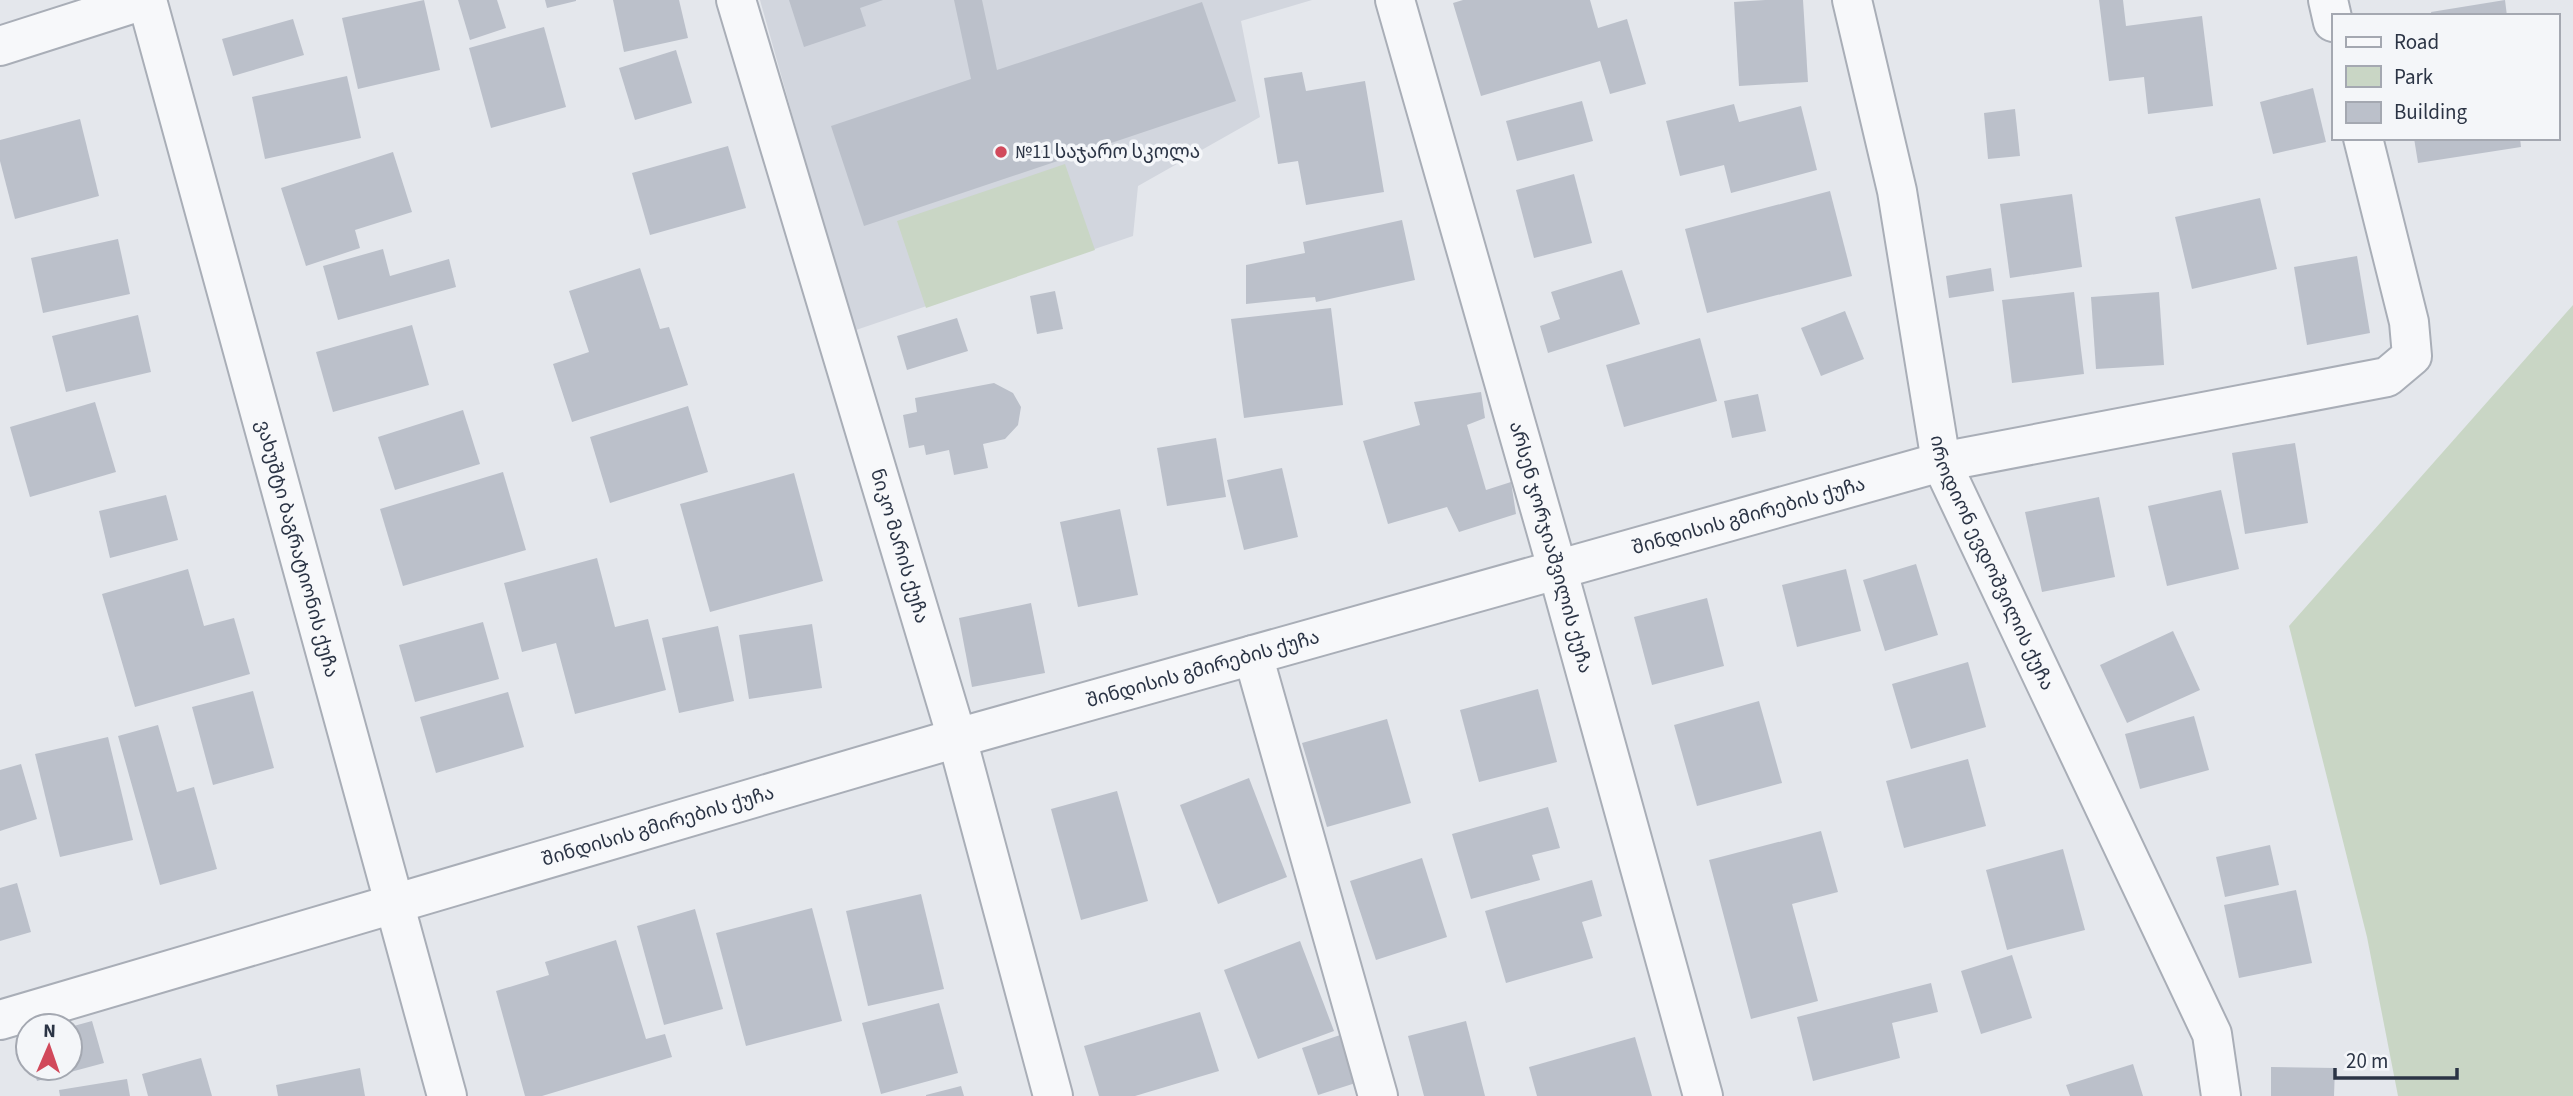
<svg xmlns="http://www.w3.org/2000/svg" width="2573" height="1096" viewBox="0 0 2573 1096" font-family="'Source Sans 3','Noto Sans Georgian',sans-serif">
<rect width="100%" height="100%" fill="#e4e7ec"/>
<!-- built -->
<polygon fill="#d2d6de" points="760,0 1312,0 1241,21 1260,117 1138,186 1133,236 853,331"/>
<!-- green -->
<g fill="#c9d6c5">
<polygon points="1065,164 1095,250 926,308 897,221"/>
<polygon points="2573,305 2573,1096 2398,1096 2367,937 2289,626"/>
</g>
<!-- building -->
<g fill="#bbc0ca">
<polygon points="424,0 440,70 358,89 342,18"/>
<polygon points="458,0 497,0 506,28 470,40"/>
<polygon points="545,0 576,0 576,1 547,8"/>
<polygon points="613,0 679,0 688,38 624,52"/>
<polygon points="789,0 883,0 860,8 866,26 804,47"/>
<polygon points="954,0 982,0 997,70 1202,2 1236,101 864,226 831,126 971,79"/>
<polygon points="1463,0 1590,0 1598,28 1627,19 1646,84 1610,94 1600,61 1481,96 1453,3"/>
<polygon points="1765,0 1803,0 1808,82 1739,86 1734,2"/>
<polygon points="2099,0 2123,0 2126,26 2202,16 2213,106 2148,114 2144,77 2109,81"/>
<polygon points="2505,0 2507,16 2432,16 2431,12"/>
<polygon points="293,19 304,55 233,76 222,39"/>
<polygon points="544,27 566,107 491,128 469,48"/>
<polygon points="676,50 692,103 635,120 619,68"/>
<polygon points="1302,72 1306,91 1365,81 1384,192 1306,205 1298,161 1278,164 1264,78"/>
<polygon points="347,76 361,138 265,159 252,97"/>
<polygon points="2313,88 2326,142 2273,154 2260,102"/>
<polygon points="1582,101 1593,141 1517,161 1506,121"/>
<polygon points="1734,104 1739,122 1801,106 1817,170 1731,193 1724,165 1680,176 1666,121"/>
<polygon points="2015,109 2020,156 1988,159 1984,113"/>
<polygon points="80,119 99,196 15,219 0,161 0,140"/>
<polygon points="2414,138 2520,138 2521,147 2418,163"/>
<polygon points="728,146 746,208 650,235 632,173"/>
<polygon points="393,152 412,212 355,230 360,248 306,266 281,188"/>
<polygon points="1574,174 1592,243 1534,258 1516,190"/>
<polygon points="1830,191 1852,276 1707,313 1685,229"/>
<polygon points="2072,194 2082,267 2010,278 2000,204"/>
<polygon points="2260,198 2277,269 2192,289 2175,217"/>
<polygon points="1402,220 1415,280 1316,302 1315,297 1246,304 1246,265 1305,253 1303,242"/>
<polygon points="118,239 130,294 43,313 31,258"/>
<polygon points="383,249 390,276 449,259 456,287 338,320 323,266"/>
<polygon points="2357,256 2370,333 2307,345 2294,267"/>
<polygon points="640,268 660,329 669,327 688,385 572,422 553,364 589,352 569,291"/>
<polygon points="1991,268 1994,291 1949,298 1946,276"/>
<polygon points="1622,270 1640,324 1548,353 1540,326 1560,319 1551,292"/>
<polygon points="1055,291 1063,329 1037,334 1030,296"/>
<polygon points="2074,292 2084,374 2012,383 2002,300"/>
<polygon points="2159,292 2164,365 2096,369 2091,297"/>
<polygon points="1331,308 1343,405 1244,418 1231,319"/>
<polygon points="1845,311 1864,359 1821,376 1801,328"/>
<polygon points="138,315 151,372 66,392 52,336"/>
<polygon points="957,318 968,351 907,370 897,336"/>
<polygon points="412,325 429,385 333,412 316,352"/>
<polygon points="1700,338 1717,401 1624,427 1606,365"/>
<polygon points="994,383 1013,393 1021,407 1018,425 1005,439 983,444 988,468 954,475 949,450 926,455 924,445 909,448 903,415 917,412 915,398"/>
<polygon points="1481,392 1485,418 1467,425 1486,490 1511,482 1516,514 1459,532 1447,507 1388,524 1363,441 1420,425 1414,402"/>
<polygon points="1758,394 1766,431 1732,438 1724,401"/>
<polygon points="95,402 116,472 30,497 10,427"/>
<polygon points="688,406 708,472 610,503 590,437"/>
<polygon points="463,410 480,464 395,490 378,437"/>
<polygon points="1216,438 1226,497 1167,506 1157,448"/>
<polygon points="2295,443 2308,523 2245,534 2232,453"/>
<polygon points="1282,468 1298,537 1244,550 1227,480"/>
<polygon points="503,472 526,550 403,586 380,509"/>
<polygon points="794,473 823,581 710,612 680,504"/>
<polygon points="2221,490 2239,569 2167,586 2148,506"/>
<polygon points="166,495 178,540 110,558 99,511"/>
<polygon points="2099,497 2115,577 2042,592 2025,512"/>
<polygon points="1120,509 1138,595 1078,607 1060,522"/>
<polygon points="597,558 615,627 648,619 666,690 575,714 556,643 522,652 504,583"/>
<polygon points="1916,564 1938,635 1885,651 1863,580"/>
<polygon points="188,569 204,626 234,618 250,674 135,707 102,594"/>
<polygon points="1846,569 1861,631 1797,647 1782,585"/>
<polygon points="1707,598 1724,666 1652,685 1634,617"/>
<polygon points="1031,603 1045,673 972,687 959,618"/>
<polygon points="483,622 499,679 415,702 399,645"/>
<polygon points="812,624 822,688 749,699 739,635"/>
<polygon points="718,626 734,701 679,713 662,638"/>
<polygon points="2173,631 2200,690 2127,723 2100,665"/>
<polygon points="1968,662 1986,727 1911,749 1892,684"/>
<polygon points="1538,689 1557,762 1479,782 1460,710"/>
<polygon points="253,691 274,768 213,785 192,707"/>
<polygon points="508,692 524,747 436,773 420,717"/>
<polygon points="1759,701 1782,783 1697,806 1674,725"/>
<polygon points="2194,716 2209,770 2140,789 2125,734"/>
<polygon points="1387,719 1411,803 1327,827 1302,743"/>
<polygon points="158,725 177,792 194,787 217,869 160,885 118,736"/>
<polygon points="108,737 133,840 60,857 35,754"/>
<polygon points="1968,759 1986,826 1904,848 1886,781"/>
<polygon points="21,764 37,819 0,831 0,770"/>
<polygon points="1249,778 1287,877 1218,904 1180,805"/>
<polygon points="1117,791 1148,901 1081,920 1051,809"/>
<polygon points="1548,807 1560,848 1532,855 1540,880 1471,899 1452,834"/>
<polygon points="1821,831 1838,892 1792,904 1818,1001 1751,1019 1709,860"/>
<polygon points="2270,845 2279,885 2225,897 2216,857"/>
<polygon points="2063,849 2085,930 2007,950 1986,870"/>
<polygon points="1422,858 1447,937 1376,960 1350,881"/>
<polygon points="1592,880 1602,916 1582,922 1593,958 1506,983 1485,911"/>
<polygon points="17,883 31,932 0,941 0,888"/>
<polygon points="2296,890 2312,963 2239,978 2224,905"/>
<polygon points="921,894 944,989 868,1006 846,911"/>
<polygon points="812,908 842,1021 746,1046 716,933"/>
<polygon points="695,909 723,1009 664,1025 637,926"/>
<polygon points="616,940 646,1039 665,1034 672,1057 542,1096 525,1096 496,991 549,975 545,962"/>
<polygon points="1300,941 1334,1031 1258,1059 1224,970"/>
<polygon points="2012,955 2032,1018 1981,1034 1961,971"/>
<polygon points="1931,983 1938,1012 1892,1023 1900,1058 1813,1081 1797,1017"/>
<polygon points="939,1003 958,1073 881,1094 862,1023"/>
<polygon points="1200,1012 1219,1071 1135,1096 1099,1096 1084,1046"/>
<polygon points="92,1021 104,1063 37,1081 33,1068 70,1068 70,1027"/>
<polygon points="1466,1021 1485,1096 1424,1096 1408,1036"/>
<polygon points="1349,1032 1365,1080 1318,1095 1302,1048"/>
<polygon points="1635,1037 1652,1096 1537,1096 1529,1067"/>
<polygon points="201,1058 212,1096 148,1096 142,1074"/>
<polygon points="2133,1064 2143,1096 2070,1096 2066,1085"/>
<polygon points="2271,1067 2335,1068 2334,1096 2271,1096"/>
<polygon points="360,1068 365,1096 278,1096 276,1085"/>
<polygon points="127,1079 130,1096 60,1096 59,1090"/>
<polygon points="961,1086 964,1096 926,1096 926,1095"/>
</g>
<g fill="none" stroke-linecap="round" stroke-linejoin="round">
<!-- minor casing -->
<g stroke="#a9aeb7" stroke-width="42">
<g id="minor">
<path id="s1" d="M147 0 447 1096"/>
<path id="s2" d="M736 0 957 738 1053 1096"/>
<path id="s3" d="M1395 0 1557 568 1703 1096"/>
<path id="s4" d="M1852 0 1897 191 1941 462 2212 1034 2221 1096"/>
<polyline points="2328,0 2333,22"/>
<polyline points="0,46 144,0"/>
<polyline points="1253,655 1378,1096"/>
<path id="s5" d="M0 1020 957 738 1941 462 2387 377 2412 356 2409 322 2363 138"/>
</g>
</g>
<!-- minor -->
<use href="#minor" stroke="#f7f8fa" stroke-width="38"/>
</g>
<!-- markers -->
<circle fill="#d1495b" stroke="#f4f6f9" stroke-width="2.5" cx="1001" cy="152" r="7"/>
<g text-anchor="middle" dominant-baseline="central" stroke-width="7" stroke-linejoin="round" paint-order="stroke">
<!-- poi labels -->
<g font-size="19" fill="#2b3445" stroke="#f4f6f9" text-anchor="start">
<text x="1015" y="152">№11 საჯარო სკოლა</text>
</g>
<!-- street labels -->
<g font-size="19" fill="#2b3445" stroke="#f4f6f9">
<text stroke="none"><textPath href="#s5" startOffset="1820">შინდისის გმირების ქუჩა</textPath></text>
<text stroke="none"><textPath href="#s2" startOffset="570">ნიკო მარის ქუჩა</textPath></text>
<text stroke="none"><textPath href="#s1" startOffset="569">ვახუშტი ბაგრატიონის ქუჩა</textPath></text>
<text stroke="none"><textPath href="#s3" startOffset="569">არსენ ჯორჯიაშვილის ქუჩა</textPath></text>
<text stroke="none"><textPath href="#s4" startOffset="583">იროდიონ ევდოშვილის ქუჩა</textPath></text>
<text stroke="none"><textPath href="#s5" startOffset="1253">შინდისის გმირების ქუჩა</textPath></text>
<text stroke="none"><textPath href="#s5" startOffset="686">შინდისის გმირების ქუჩა</textPath></text>
</g>
</g>
<!-- legend -->
<rect x="2332" y="14" width="228" height="126" fill="#f4f6f9" stroke="#a4a8b1" stroke-width="2"/>
<rect x="2346" y="37" width="35" height="10" fill="#f7f8fa" stroke="#a4a8b1" stroke-width="2"/>
<text x="2394" y="49" font-size="21" fill="#2b3445">Road</text>
<rect x="2346" y="66" width="35" height="21" fill="#c9d6c5" stroke="#a4a8b1" stroke-width="2"/>
<text x="2394" y="84" font-size="21" fill="#2b3445">Park</text>
<rect x="2346" y="102" width="35" height="21" fill="#bbc0ca" stroke="#a4a8b1" stroke-width="2"/>
<text x="2394" y="119" font-size="21" fill="#2b3445">Building</text>
<!-- north arrow -->
<g transform="translate(49 1047) rotate(2)"><circle r="33" fill="#f4f6f9" stroke="#a4a8b1" stroke-width="2"/>
<path d="M0-5L12 26L0 18L-12 26Z" fill="#d1495b"/>
<text y="-10" font-size="19" font-weight="bold" text-anchor="middle" fill="#2b3445">N</text>
</g>
<!-- scale -->
<path d="M2335 1068v10h122v-10" fill="none" stroke="#2b3445" stroke-width="3.5"/>
<text x="2346" y="1068" font-size="21" fill="#2b3445" stroke="#f4f6f9" stroke-width="5" paint-order="stroke">20 m</text>
</svg>
